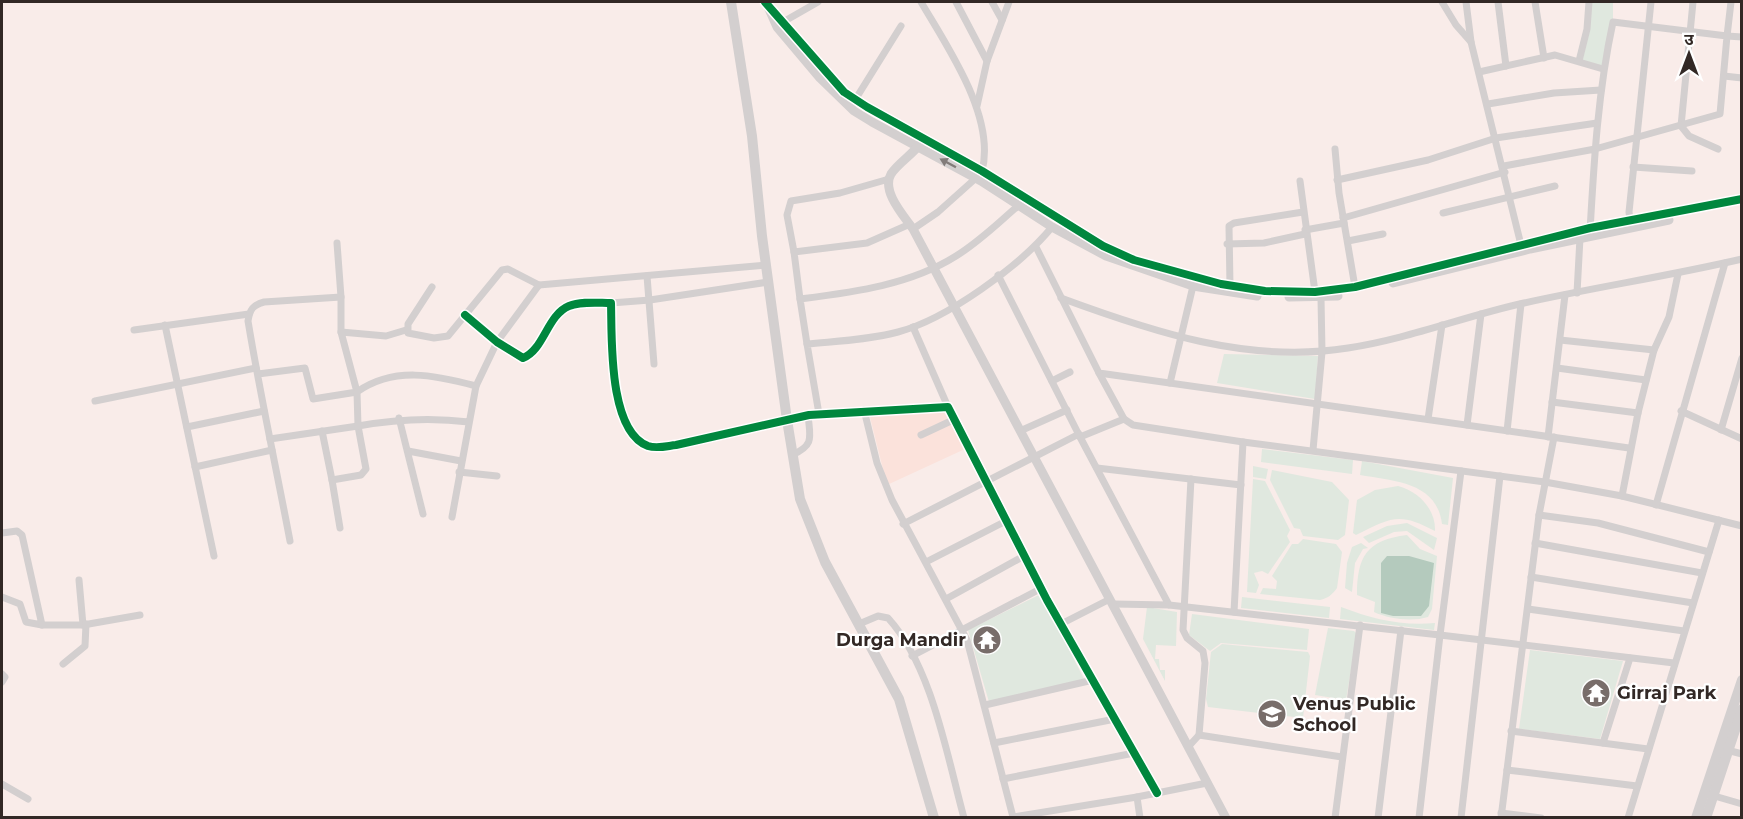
<svg xmlns="http://www.w3.org/2000/svg" width="1743" height="819" viewBox="0 0 1743 819" font-family="Montserrat,'Noto Sans Devanagari',sans-serif">
<rect width="100%" height="100%" fill="#f9ece9"/>
<!-- built -->
<polygon fill="#fbe2db" points="946,410 965,449 887,485 869,413"/>
<!-- green -->
<g fill="#e0e8df">
<polygon points="1589,2 1613,2 1613,22 1603,69 1579,61"/>
<polygon points="1224,354 1318,356 1315,399 1217,383"/>
<polygon points="1262,449 1353,460 1352,474 1261,462"/>
<path d="M1362 461 1453 478 1448 525 1442 524C1437 482 1394 481 1360 475Z"/>
<polygon points="1253,466 1268,469 1266,479 1253,477"/>
<polygon points="1272,470 1332,482 1349,500 1345,535 1338,540 1303,536 1300,529 1294,528 1270,480"/>
<polygon points="1253,479 1265,481 1290,530 1287,536 1290,542 1268,574 1262,571 1254,573 1259,585 1256,593 1247,592"/>
<path d="M1398 486C1418 491 1436 509 1435 531 1399 512 1392 517 1356 535L1353 533 1357 500 1375 490Z"/>
<polygon points="1407,523 1437,538 1434,550 1407,531 1394,532 1369,543 1363,537 1387,526"/>
<path d="M1407 535 1420 549 1437 556 1432 609 1428 617C1412 622 1389 619 1374 612L1375 602 1357 595C1357 556 1367 540 1407 535Z"/>
<path d="M1303 539 1336 544 1342 552 1337 588C1332 595 1328 598 1320 600L1260 594 1263 588 1276 589 1277 581 1272 576 1292 544H1298Z"/>
<polygon points="1361,543 1368,548 1363,549 1355,563 1352,592 1345,588 1347,563 1352,547"/>
<polygon points="1041,594 1085,681 989,702 968,630"/>
<polygon points="1242,597 1330,607 1329,618 1241,608"/>
<polygon points="1147,607 1177,612 1176,646 1156,645 1155,659 1159,659 1160,670 1165,670 1165,681 1143,639"/>
<path d="M1341 607C1373 619 1400 626 1435 623L1434 630 1340 619Z"/>
<polygon points="1192,614 1309,629 1307,650 1221,643 1210,651 1189,635"/>
<polygon points="1328,628 1354,631 1357,634 1346,700 1315,695"/>
<polygon points="1222,644 1308,652 1310,656 1303,718 1208,707 1206,699 1211,652"/>
<polygon points="1530,650 1623,661 1600,739 1519,729"/>
</g>
<!-- water -->
<polygon fill="#b4cabd" points="1387,556 1409,556 1434,563 1429,606 1421,616 1393,616 1381,613 1381,563"/>
<g fill="none" stroke-linecap="round" stroke-linejoin="round">
<!-- street -->
<g stroke="#d3cfcf" stroke-width="7">
<path d="M921 2C948 48 996 117 982 171"/>
<polyline points="956,2 987,61"/>
<polyline points="992,2 1002,20"/>
<polyline points="1442,2 1456,25 1471,42"/>
<polyline points="1466,2 1471,42 1522,249"/>
<polyline points="1498,2 1506,66"/>
<polyline points="1535,2 1544,58"/>
<polyline points="1693,2 1681,126 1689,136 1718,149"/>
<polyline points="1731,2 1727,36 1742,37"/>
<polyline points="783,22 818,2"/>
<polyline points="1579,61 1587,29 1589,2"/>
<polyline points="1479,72 1555,55 1603,69"/>
<polyline points="1724,76 1742,78"/>
<polyline points="855,100 901,26"/>
<polyline points="1488,104 1554,93 1601,90"/>
<polyline points="977,106 987,61 1009,2"/>
<polyline points="1335,149 1339,193 1355,287"/>
<path d="M1504 166 1595 149 1720 114 1727 36 1613 22C1598 91 1594 161 1590 231"/>
<polyline points="1633,167 1692,171"/>
<polyline points="1337,180 1428,160 1496,138 1597,123"/>
<polyline points="1300,181 1315,292"/>
<polyline points="1443,213 1555,186"/>
<polyline points="1343,218 1505,172"/>
<polyline points="1630,220 1629,212 1651,2"/>
<polyline points="913,229 938,212 976,178"/>
<polyline points="1305,230 1344,223"/>
<polyline points="1348,241 1383,234"/>
<polyline points="337,243 341,297"/>
<polyline points="1227,244 1264,243 1305,234"/>
<polyline points="1036,247 1099,373 1629,448"/>
<polyline points="794,252 787,215 791,201 840,193 889,179"/>
<polyline points="998,275 1080,437 1124,419"/>
<polyline points="647,276 654,364"/>
<polyline points="539,285 766,265"/>
<polyline points="1230,286 1229,226 1234,223 1303,212"/>
<polyline points="432,287 408,324 408,333 434,338 448,336 502,270 508,269 539,285 497,342 476,386"/>
<polyline points="1577,293 1580,238"/>
<path d="M1061 298C1153 332 1249 364 1348 348 1408 339 1465 316 1524 303 1596 287 1669 276 1742 259"/>
<polyline points="800,299 794,252 867,243 910,224"/>
<polyline points="611,303 650,300 768,282"/>
<path d="M465 315 497 342 523 358C544 350 547 315 569 306 581 301 598 303 611 303 612 337 608 431 648 446 657 449 667 446 676 445L809 415 948 407 1047 600 1157 793"/>
<polyline points="165,325 214,556"/>
<polyline points="913,327 948,407"/>
<polyline points="134,330 249,314"/>
<polyline points="341,332 386,336 406,330"/>
<polyline points="1560,340 1654,350"/>
<path d="M807 344 800 299C854 292 910 285 956 256 979 242 998 223 1018 206"/>
<polyline points="1557,368 1646,380"/>
<polyline points="1099,373 1124,419 1133,425 1243,442 1545,482 1622,496 1742,526"/>
<path d="M258 374 305 368 313 399 357 392 341 332V297L264 302C253 305 250 309 248 321 260 394 276 467 290 541"/>
<polyline points="1052,381 1070,372"/>
<polyline points="1170,383 1193,286"/>
<polyline points="95,401 256,368"/>
<polyline points="1552,402 1638,413"/>
<polyline points="864,410 877,463 892,500 967,640 1013,817 1137,797"/>
<polyline points="1681,411 1742,439"/>
<path d="M819 414 807 344C837 341 868 340 898 332 947 319 1020 266 1052 227"/>
<polyline points="399,418 423,514"/>
<polyline points="1428,419 1442,325"/>
<polyline points="1467,425 1481,314"/>
<polyline points="187,427 264,411"/>
<polyline points="1721,430 1742,358"/>
<polyline points="322,431 332,480"/>
<polyline points="1020,431 1067,410"/>
<polyline points="1507,431 1521,304"/>
<polyline points="921,435 953,420"/>
<polyline points="1080,437 1169,605 1114,604"/>
<polyline points="1548,437 1565,295"/>
<polyline points="270,439 358,426 366,469 361,475 332,480 340,528"/>
<polyline points="1313,450 1322,352 1321,298"/>
<polyline points="408,451 461,461"/>
<path d="M792 455C815 445 810 437 808 415"/>
<polyline points="195,467 272,450"/>
<polyline points="1097,468 1241,485"/>
<polyline points="459,472 497,476"/>
<polyline points="1622,496 1638,413 1654,350 1669,317 1678,274"/>
<polyline points="1656,505 1725,263"/>
<polyline points="1539,515 1598,523 1709,552"/>
<path d="M452 517 476 386C435 375 394 366 357 392L358 426C396 419 430 417 469 422"/>
<polyline points="903,524 1079,434"/>
<polyline points="2,533 17,531 22,535 42,625 26,622 20,604 2,597"/>
<polyline points="1535,543 1702,573"/>
<polyline points="926,562 1006,521"/>
<polyline points="1531,577 1693,603"/>
<polyline points="79,580 83,625"/>
<polyline points="946,599 1024,556"/>
<polyline points="1169,605 1440,635 1461,471"/>
<polyline points="1528,609 1684,631"/>
<polyline points="1234,612 1243,442"/>
<path d="M859 624 878 616 888 618C932 666 947 756 964 818"/>
<polyline points="1061,624 1110,599"/>
<polyline points="42,625 83,625 140,615"/>
<polyline points="912,656 1042,588"/>
<polyline points="63,664 85,646 86,624"/>
<polyline points="2,674 5,677 2,682"/>
<polyline points="985,705 1093,680"/>
<polyline points="1511,731 1648,749"/>
<polyline points="1199,735 1342,757"/>
<polyline points="994,743 1115,719"/>
<polyline points="1603,743 1630,658"/>
<polyline points="1189,746 1199,735 1205,663 1203,651 1187,638 1183,630 1191,479"/>
<polyline points="1727,750 1742,754"/>
<polyline points="1507,770 1637,786"/>
<polyline points="1003,779 1134,753"/>
<polyline points="2,784 28,799"/>
<polyline points="1711,795 1742,804"/>
<polyline points="1501,813 1541,818"/>
<polyline points="1140,818 1137,797 1207,783"/>
<polyline points="1335,818 1360,625"/>
<polyline points="1378,818 1401,630"/>
<polyline points="1419,818 1440,635 1674,663"/>
<polyline points="1461,818 1500,476"/>
<polyline points="1501,818 1539,515 1554,437"/>
<polyline points="1628,818 1719,520"/>
</g>
<!-- secondary -->
<g stroke="#d3cfcf" stroke-width="9">
<polyline points="765,2 844,92 867,107 982,171 1103,246 1134,260 1221,284 1265,291 1315,292 1355,287 1590,228 1742,199"/>
<polyline points="769,9 777,27 820,78 854,111 872,122 981,181 1052,227 1106,256 1193,286 1257,296"/>
<path d="M920 144C912 155 898 163 891 174 881 191 904 216 913 229L1226 818"/>
<polyline points="1393,283 1530,249 1669,220"/>
<polyline points="1289,297 1338,296"/>
</g>
<!-- primary -->
<g stroke="#d3cfcf" stroke-width="10">
<polyline points="731,2 752,136 762,236 787,420 800,499 825,562 899,699 934,818"/>
<polyline points="1696,818 1742,680"/>
<polyline points="1706,818 1742,709"/>
</g>
<!-- cycleway casing -->
<g stroke="#fff" stroke-width="11">
<g id="cycleway">
<polyline points="765,2 844,92 867,107 982,171 1103,246 1134,260 1221,284 1265,291 1315,292 1355,287 1590,228 1742,199"/>
<path d="M465 315 497 342 523 358C544 350 547 315 569 306 581 301 598 303 611 303 612 337 608 431 648 446 657 449 667 446 676 445L809 415 948 407 1047 600 1157 793"/>
</g>
</g>
<!-- cycleway -->
<use href="#cycleway" stroke="#00873e" stroke-width="8"/>
</g>
<!-- one-way arrows -->
<defs><path id="oneway-solid" d="M-6-.8H1V-3.2L6.5 0L1 3.2V.8H-6Z" transform="scale(1.5)"/></defs>
<use fill="#827c7a" href="#oneway-solid" transform="translate(948 163) rotate(-152)"/>
<!-- icons -->
<defs>
<g id="temple-disc" transform="scale(1.5)"><circle r="9.5" fill="#786d6a" stroke="#fff"/><path d="M0-6L5-2H3V0L6.5 2.5H4V6H1.5V3h-3V6H-4V2.5H-6.5L-3 0V-2H-5Z" fill="#fff"/></g>
<g id="school-disc" transform="scale(1.5)"><circle r="9.5" fill="#786d6a" stroke="#fff"/><path d="M0-5L7-2L0 1L-7-2ZM-4 1L0 2.5L4 1V4Q0 6-4 4Z" fill="#fff"/></g>
</defs>
<g fill-rule="evenodd">
<use href="#temple-disc" x="987" y="640"/>
<use href="#temple-disc" x="1596" y="693"/>
<use href="#school-disc" x="1272" y="714"/>
</g>
<g text-anchor="middle" dominant-baseline="central" stroke-width="4.5" stroke-linejoin="round" paint-order="stroke">
<!-- poi labels -->
<g font-size="18" font-weight="bold" fill="#322825" stroke="#fff" text-anchor="start">
<text x="966" y="640" text-anchor="end">Durga Mandir</text>
<text x="1617" y="693">Girraj Park</text>
<text x="1293" y="704">Venus Public<tspan x="1293" dy="21">School</tspan></text>
</g>
</g>
<!-- border -->
<rect width="1743" height="819" fill="none" stroke="#322825" stroke-width="6"/>
<!-- north arrow -->
<g transform="translate(1689 54)" stroke="#ffffff" stroke-width="4.5" paint-order="stroke">
<path d="M0-4.5L10 22L0 15L-10 22Z" fill="#322825"/>
<text y="-9" font-size="16" font-weight="bold" text-anchor="middle" fill="#322825">उ</text>
</g>
</svg>
